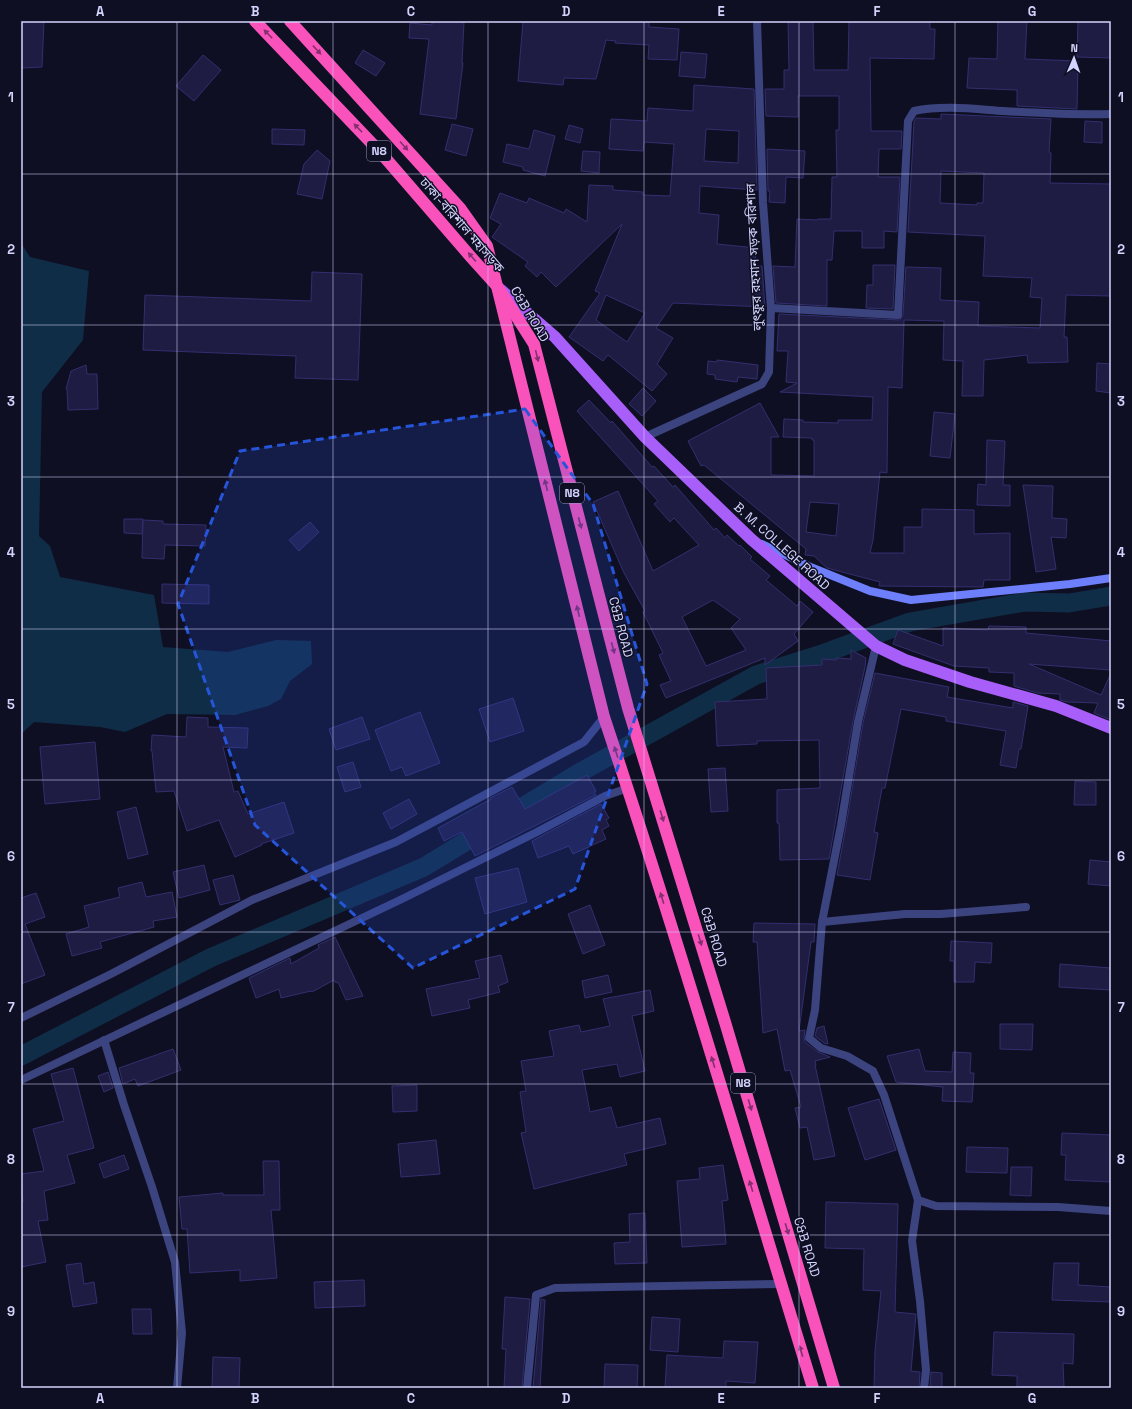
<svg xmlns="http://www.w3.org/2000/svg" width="1132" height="1409" viewBox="0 0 1132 1409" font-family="'Space Grotesk','Noto Sans Bengali',sans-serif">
<rect width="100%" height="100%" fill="#0f0f23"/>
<!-- water -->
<polygon fill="#102d47" points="21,243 30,257 89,271 83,340 42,392 39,536 50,546 60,577 154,595 163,647 228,652 276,640 311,641 312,664 290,681 281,699 268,706 235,715 167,714 125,732 100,727 34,722 21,734"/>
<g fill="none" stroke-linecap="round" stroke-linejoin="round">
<!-- canal -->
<polyline stroke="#102d47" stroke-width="19" points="21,1056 210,958 424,867 577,774 756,675 822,654 910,622 1025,602 1069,603 1111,596"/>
</g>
<!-- building -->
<g fill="#1e1c43" stroke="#322f6f" fill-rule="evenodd">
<polygon points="21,21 44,21 42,67 21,68"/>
<polygon points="432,21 464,22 462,63 463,63 456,119 420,114 429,39 409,38 410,23 432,25"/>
<polygon points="523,21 649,21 649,27 679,29 677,60 648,59 649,45 615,43 616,41 606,40 596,79 564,78 563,85 518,81"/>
<polygon points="788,21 813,21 814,70 848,70 849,21 930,21 930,29 935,29 934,59 870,58 871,131 902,131 901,149 879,149 878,177 900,177 897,232 884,231 884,248 862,248 862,231 834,231 832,260 827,260 827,306 776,303 773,266 795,267 797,219 817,220 818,219 831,219 832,177 837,177 836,130 839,130 839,96 798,96 798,117 766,116 765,89 784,89 784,70 789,70"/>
<polygon points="998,21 1027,21 1025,59 1078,61 1077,109 1017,106 1017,90 967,88 969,58 997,59"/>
<polygon points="1078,21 1110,21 1110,58 1077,57"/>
<polygon points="363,50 385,63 376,76 355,63"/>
<polygon points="681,52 707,54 705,78 679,76"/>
<polygon points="203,55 221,70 194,101 176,86"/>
<path d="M694 85 754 89 757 190 700 186 699 213 719 215 717 244 756 248 755 266H762L765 307 673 303 656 328 673 338 657 364 667 374 652 391 608 355 603 361 569 337 600 293 595 291 622 224 556 287 541 272 537 277 525 266 528 262 492 237 501 224 490 218 500 193 527 203 529 198 564 213 566 209 587 222 589 185 613 186V190L643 192V195L670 196 674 144 644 142 643 151 609 149 611 119 647 121 648 108 693 111ZM706 129 739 131 738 163 704 161ZM606 295 645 313 627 342 596 320Z"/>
<path d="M941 114 1051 119 1049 152 1051 153 1050 183 1111 184V296L1066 295 1064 337H1067L1068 362 1028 363 1027 355 984 360 983 396H962L963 361 943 360 944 321 904 320 902 388 888 387 887 473 880 472 873 540 870 553H904V527H922V509L974 510V534L1010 533V580H984L983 587 879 586 880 582 827 568 814 556 805 555 806 549 704 465 701 466 688 441 760 403 779 437H771V475L814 476V440H812V438L783 437 784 419 803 420V422L838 423V420H872L873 397 780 392 797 383 786 382 788 351H777L779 314 900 320 903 315 906 267 941 268 940 300 979 302 978 326 1040 328 1042 298 1030 297 1032 278 983 276 985 236 908 232 914 122 916 118 941 119ZM941 171 984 173 983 203H977V205L940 203ZM810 502 839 504 836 536 806 532Z"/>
<polygon points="1085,121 1102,122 1102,143 1084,142"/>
<polygon points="452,124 473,129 466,156 445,150"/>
<polygon points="569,125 583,129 580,143 565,139"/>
<polygon points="272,129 305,130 304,145 272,144"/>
<polygon points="534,130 555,136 545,176 523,170 523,167 503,162 507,144 529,149"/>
<polygon points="767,149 805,151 803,178 786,177 785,203 769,202 770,191 768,191"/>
<polygon points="317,150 330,161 322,199 297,194 304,164"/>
<polygon points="583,151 600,152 599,173 581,171"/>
<polygon points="873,265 895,265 893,309 866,308 867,285 873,285"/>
<polygon points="312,272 362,274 358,380 295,378 296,356 143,350 145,295 311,301"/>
<polygon points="717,360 758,365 757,379 738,377 737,382 715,379 715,375 707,374 708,361 717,362"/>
<polygon points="1097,363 1111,364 1111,393 1096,391"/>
<polygon points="86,365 87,374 97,374 98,409 68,410 67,389 66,389 71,371"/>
<polygon points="643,388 656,401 642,416 629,404"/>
<path d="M589 400 611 423 612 421 652 467 654 466 673 487 675 485 714 530 716 528 725 538 727 535 739 546 740 545 752 557 750 559 770 576 766 580 797 606 800 601 813 612 794 634 798 641 765 665V658L666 698 660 685 671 681 659 655 663 653 643 612 645 611 624 573 593 502 618 491 653 571 699 545 674 518 670 522 654 504 658 501 577 411ZM713 600 740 619 731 628 746 650 706 666 682 617Z"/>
<polygon points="934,412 955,414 950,458 930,456"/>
<polygon points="987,440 1005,441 1003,485 1010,485 1010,506 977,505 978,484 986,485"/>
<polygon points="1023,485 1053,486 1052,518 1067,519 1066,538 1051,537 1056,569 1036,572"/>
<polygon points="124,519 143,519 142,534 124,533"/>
<polygon points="143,520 163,521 163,524 206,525 205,546 165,545 164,559 142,558"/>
<polygon points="310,522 319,532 299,551 289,540"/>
<polygon points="162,584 209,585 209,604 162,603"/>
<polygon points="989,626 1026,627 1026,633 1111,641 1111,670 1029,664 1101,695 1111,673 1111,720 1094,713 1098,703 1067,702 1060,700 1060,694 1037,693 1014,686 1014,673 989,672 989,668 954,666 893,644 898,630 943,646 943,628 988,630"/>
<polygon points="851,650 866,658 865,667 853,721 829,859 780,860 779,823 777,823 777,790 820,788 819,740 757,741 757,744 717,746 715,702 767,699 766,668 822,665 822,659 836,660 836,658 851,659"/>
<polygon points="875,673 949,687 947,697 1013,708 1013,702 1028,706 1021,749 1019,749 1016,768 1000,765 1006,731 946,721 946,717 901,709 885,788 882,788 874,832 878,833 870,880 837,875 846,826 863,723"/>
<polygon points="513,698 524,731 490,742 479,709"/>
<polygon points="420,712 440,763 406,776 402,767 391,771 375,730"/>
<polygon points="187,717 208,718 208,727 248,728 247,748 223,747 234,792 238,791 248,814 284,802 294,833 261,844 262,845 235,857 219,820 187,831 174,791 156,792 152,751 151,751 152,735 186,737"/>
<polygon points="362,717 370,739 336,750 329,729"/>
<polygon points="95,742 100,799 45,804 40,747"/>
<polygon points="353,762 361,787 345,792 337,767"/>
<polygon points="725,768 728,811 711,812 708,769"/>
<polygon points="587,775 596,791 594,792 596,795 475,856 462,832 444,841 438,828 491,799 490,798 512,787 525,809"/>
<polygon points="1075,781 1096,782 1096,805 1074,805"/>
<polygon points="409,799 417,814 391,829 383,813"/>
<polygon points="601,804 609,818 606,820 609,826 602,830 606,839 573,854 569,846 538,858 532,841"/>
<polygon points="136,807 148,854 128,859 117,812"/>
<polygon points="1090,860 1111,862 1111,886 1088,884"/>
<polygon points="204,865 210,890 179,898 173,872"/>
<polygon points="518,868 527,902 485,914 475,878"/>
<polygon points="233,875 240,900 220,905 213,880"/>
<polygon points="142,882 146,897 172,892 177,917 153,921 154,927 100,942 102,948 72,956 66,934 89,927 84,906 120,897 118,888"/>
<polygon points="36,893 45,917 25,924 45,975 21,984 21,898"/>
<polygon points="590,905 605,945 583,954 568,914"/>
<polygon points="754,923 815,924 814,942 811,942 799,1031 805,1030 804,1037 805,1042 818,1052 830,1057 815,1061 816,1065 815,1065 835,1156 814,1160 807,1127 800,1128 795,1108 801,1107 790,1070 785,1071 777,1029 763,1033 757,942 753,942"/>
<polygon points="335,937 363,996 346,1000 338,982 336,983 334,980 312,992 311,991 281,998 279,989 256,998 249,978 290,958 291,964 319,948 318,945"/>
<polygon points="951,941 992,943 991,963 975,962 974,982 954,982 954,961 950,961"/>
<polygon points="501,955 508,982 498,986 500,992 468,1000 470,1008 432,1016 426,989 480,978 475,961"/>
<polygon points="1060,964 1111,968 1111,990 1059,987"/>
<polygon points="608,975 612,992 585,998 582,981"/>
<polygon points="650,990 654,1011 632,1016 645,1071 620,1077 617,1064 582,1070 590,1112 611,1107 617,1128 660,1118 666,1144 624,1154 627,1165 534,1189 521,1133 526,1132 520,1092 526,1091 521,1061 554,1056 549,1031 579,1025 581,1032 610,1026 603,999"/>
<polygon points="1000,1024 1033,1024 1032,1050 1000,1049"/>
<polygon points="824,1026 828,1044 824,1043 815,1036 817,1028"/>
<polygon points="173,1049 181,1070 138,1086 135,1079 123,1084 119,1068"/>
<polygon points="919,1049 925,1071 952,1072 953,1052 971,1053 970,1073 974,1073 972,1102 942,1101 943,1087 896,1082 887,1056"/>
<polygon points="73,1068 94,1148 67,1155 75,1183 44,1191 48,1220 38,1221 46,1262 21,1267 21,1202 23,1202 21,1174 44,1171 33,1129 64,1121 51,1074"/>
<polygon points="108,1072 113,1088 104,1092 98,1076"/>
<polygon points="417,1085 417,1111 393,1112 392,1086"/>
<polygon points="879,1099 896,1150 865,1160 848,1108"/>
<polygon points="1062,1133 1111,1135 1111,1182 1065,1180 1066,1155 1061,1155"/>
<polygon points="436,1140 440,1174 401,1177 398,1144"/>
<polygon points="967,1147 1008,1148 1007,1173 966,1172"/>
<polygon points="124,1155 129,1169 104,1178 99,1164"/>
<polygon points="263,1161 279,1161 280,1210 271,1210 277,1278 240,1281 240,1270 190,1273 187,1229 182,1229 179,1197 223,1193 223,1195 264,1195"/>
<polygon points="723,1165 728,1200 722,1201 726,1244 682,1247 677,1181 700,1179 699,1168"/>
<polygon points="1011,1167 1032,1167 1031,1196 1010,1195"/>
<polygon points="826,1202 898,1204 895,1312 916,1314 911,1371 920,1372 919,1388 874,1388 875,1351 881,1291 863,1290 864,1249 825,1248"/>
<polygon points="645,1213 647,1263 615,1264 614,1243 630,1242 629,1214"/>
<polygon points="81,1263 84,1284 94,1282 97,1303 73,1307 66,1265"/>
<polygon points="1054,1263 1079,1263 1078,1285 1111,1287 1111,1302 1052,1300"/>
<polygon points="364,1280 365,1306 315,1308 314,1282"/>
<polygon points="505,1297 530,1299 522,1388 504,1388 506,1349 502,1349"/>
<polygon points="541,1299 545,1300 540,1388 533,1388"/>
<polygon points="132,1309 151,1309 152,1334 133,1334"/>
<polygon points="652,1317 680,1319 678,1352 650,1350"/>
<polygon points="994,1332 1074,1334 1073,1364 1063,1363 1064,1388 1017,1388 1017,1376 992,1375"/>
<polygon points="724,1341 758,1342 755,1383 726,1381 726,1388 665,1388 667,1355 723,1358"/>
<polygon points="213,1357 240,1358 239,1388 212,1388"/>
<polygon points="605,1364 638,1365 637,1388 604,1388"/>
<polygon points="931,1372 942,1373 942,1388 930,1388"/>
</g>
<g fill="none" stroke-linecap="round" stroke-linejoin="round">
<!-- street -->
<g stroke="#3c4480" stroke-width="8">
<path d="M771 308 898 315 908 121 914 111C943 105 974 109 1003 111 1039 113 1075 115 1111 114"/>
<polyline points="645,437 762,384 769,372 771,308 763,203 757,21"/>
<polyline points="876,646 858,722 841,825 822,922 815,1010 809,1038 821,1048 847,1056 873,1071 884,1095 918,1200 936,1206 1058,1207 1111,1211"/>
<polyline points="822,922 905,914 941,914 1026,907"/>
<polyline points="21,1018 111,974 252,900 396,842 584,742 604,717"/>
<polyline points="104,1040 124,1105 152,1187 175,1262 182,1333 177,1388"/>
<polyline points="21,1080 402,899 537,832 605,796 628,788"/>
<polyline points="918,1200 912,1241 920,1301 926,1370 924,1388"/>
<polyline points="527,1388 536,1295 555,1288 781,1284"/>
</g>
<!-- secondary -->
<polyline stroke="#6d7ffa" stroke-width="8" points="762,544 813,568 870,591 911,600 1070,584 1111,578"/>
<!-- primary -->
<polyline stroke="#a85ef9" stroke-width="12" points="501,290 555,337 645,437 751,539 876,646 905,660 970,682 1056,706 1111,728"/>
<!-- highway -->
<g stroke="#f952bb" stroke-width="12">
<polyline points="255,21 381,153 470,256 497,286 534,344 628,708 725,1022 834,1388"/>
<path d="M290 21 460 208 487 246 604 717C678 939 744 1164 813 1388"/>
</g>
</g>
<!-- one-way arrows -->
<defs><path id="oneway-solid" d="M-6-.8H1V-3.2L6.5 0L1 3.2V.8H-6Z"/></defs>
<g fill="#84306f">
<use href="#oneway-solid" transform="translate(268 34) rotate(-134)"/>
<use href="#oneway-solid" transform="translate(317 50) rotate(47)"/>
<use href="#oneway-solid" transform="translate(358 128) rotate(-134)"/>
<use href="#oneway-solid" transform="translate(404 146) rotate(48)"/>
<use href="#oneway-solid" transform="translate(472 257) rotate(-131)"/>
<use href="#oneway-solid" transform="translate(537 356) rotate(76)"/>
<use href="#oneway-solid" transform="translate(546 485) rotate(-104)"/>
<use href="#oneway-solid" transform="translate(580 523) rotate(75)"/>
<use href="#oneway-solid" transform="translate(578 611) rotate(-104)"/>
<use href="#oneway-solid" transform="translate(613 648) rotate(75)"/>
<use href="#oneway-solid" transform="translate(616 752) rotate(-108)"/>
<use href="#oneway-solid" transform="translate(662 816) rotate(73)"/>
<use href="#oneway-solid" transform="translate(662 898) rotate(-107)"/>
<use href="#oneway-solid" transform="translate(700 940) rotate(73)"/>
<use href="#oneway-solid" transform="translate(713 1062) rotate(-107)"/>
<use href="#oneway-solid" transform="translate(750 1105) rotate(73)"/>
<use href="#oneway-solid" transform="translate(751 1186) rotate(-107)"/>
<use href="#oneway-solid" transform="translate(787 1229) rotate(73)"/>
<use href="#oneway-solid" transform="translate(801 1351) rotate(-107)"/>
</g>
<!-- marked area -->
<path fill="#2655da" fill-opacity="0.2" stroke="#2655da" stroke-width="3" stroke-dasharray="8 5" stroke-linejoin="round" d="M525 409 593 504 647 684 575 889 413 968 255 825 178 604 240 451Z"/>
<!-- grid -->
<path fill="none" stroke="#d3d4fd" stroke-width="1" stroke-opacity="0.55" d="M177 21V1388M333 21V1388M488 21V1388M644 21V1388M799 21V1388M955 21V1388M21 174H1111M21 325H1111M21 477H1111M21 629H1111M21 780H1111M21 932H1111M21 1084H1111M21 1235H1111"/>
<g text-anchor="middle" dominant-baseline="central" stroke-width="3" stroke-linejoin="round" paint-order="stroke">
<!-- shield labels -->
<g fill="#0f0f23" stroke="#9899bc" stroke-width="1">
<rect x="367" y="141" width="24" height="20" rx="3"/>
<rect x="560" y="483" width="24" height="20" rx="3"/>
<rect x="731" y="1073" width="24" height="20" rx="3"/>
</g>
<g font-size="12" font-weight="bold" fill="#d3d4fd">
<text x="379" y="151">N8</text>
<text x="572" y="493">N8</text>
<text x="743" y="1083">N8</text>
</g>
<!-- street labels -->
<g font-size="13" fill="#d3d4fd" stroke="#0f0f23">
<text transform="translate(462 225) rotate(49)">ঢাকা-বরিশাল মহাসড়ক</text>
<text transform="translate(754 257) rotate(-93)">লুৎফুর রহমান সড়ক বরিশাল</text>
<text transform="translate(530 314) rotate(59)">C&amp;B ROAD</text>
<text transform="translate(782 546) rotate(42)">B. M. COLLEGE ROAD</text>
<text transform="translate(621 627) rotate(75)">C&amp;B ROAD</text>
<text transform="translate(714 937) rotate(73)">C&amp;B ROAD</text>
<text transform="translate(807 1247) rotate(73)">C&amp;B ROAD</text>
</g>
</g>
<!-- border -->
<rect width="1132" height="1409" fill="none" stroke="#0f0f23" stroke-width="44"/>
<!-- north arrow -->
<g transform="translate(1074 58) rotate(2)" stroke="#0f0f23" stroke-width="3" paint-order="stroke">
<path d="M0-3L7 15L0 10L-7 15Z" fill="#d3d4fd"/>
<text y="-6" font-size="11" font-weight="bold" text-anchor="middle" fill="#d3d4fd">N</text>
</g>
<rect x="22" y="22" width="1088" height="1365" fill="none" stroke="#d3d4fd" stroke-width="1.5"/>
<g font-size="13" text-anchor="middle" font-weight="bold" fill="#d3d4fd">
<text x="100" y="16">A</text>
<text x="255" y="16">B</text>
<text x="411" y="16">C</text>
<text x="566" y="16">D</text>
<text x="721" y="16">E</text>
<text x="877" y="16">F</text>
<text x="1032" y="16">G</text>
<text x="11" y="102">1</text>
<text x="1121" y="102">1</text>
<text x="11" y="254">2</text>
<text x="1121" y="254">2</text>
<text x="11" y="406">3</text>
<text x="1121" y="406">3</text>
<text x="11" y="557">4</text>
<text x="1121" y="557">4</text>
<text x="11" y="709">5</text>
<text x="1121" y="709">5</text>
<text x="11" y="861">6</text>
<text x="1121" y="861">6</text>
<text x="11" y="1012">7</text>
<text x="1121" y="1012">7</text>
<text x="11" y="1164">8</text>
<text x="1121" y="1164">8</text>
<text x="11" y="1316">9</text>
<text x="1121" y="1316">9</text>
<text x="100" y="1403">A</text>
<text x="255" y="1403">B</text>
<text x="411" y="1403">C</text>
<text x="566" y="1403">D</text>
<text x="721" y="1403">E</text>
<text x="877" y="1403">F</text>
<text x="1032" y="1403">G</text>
</g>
</svg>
